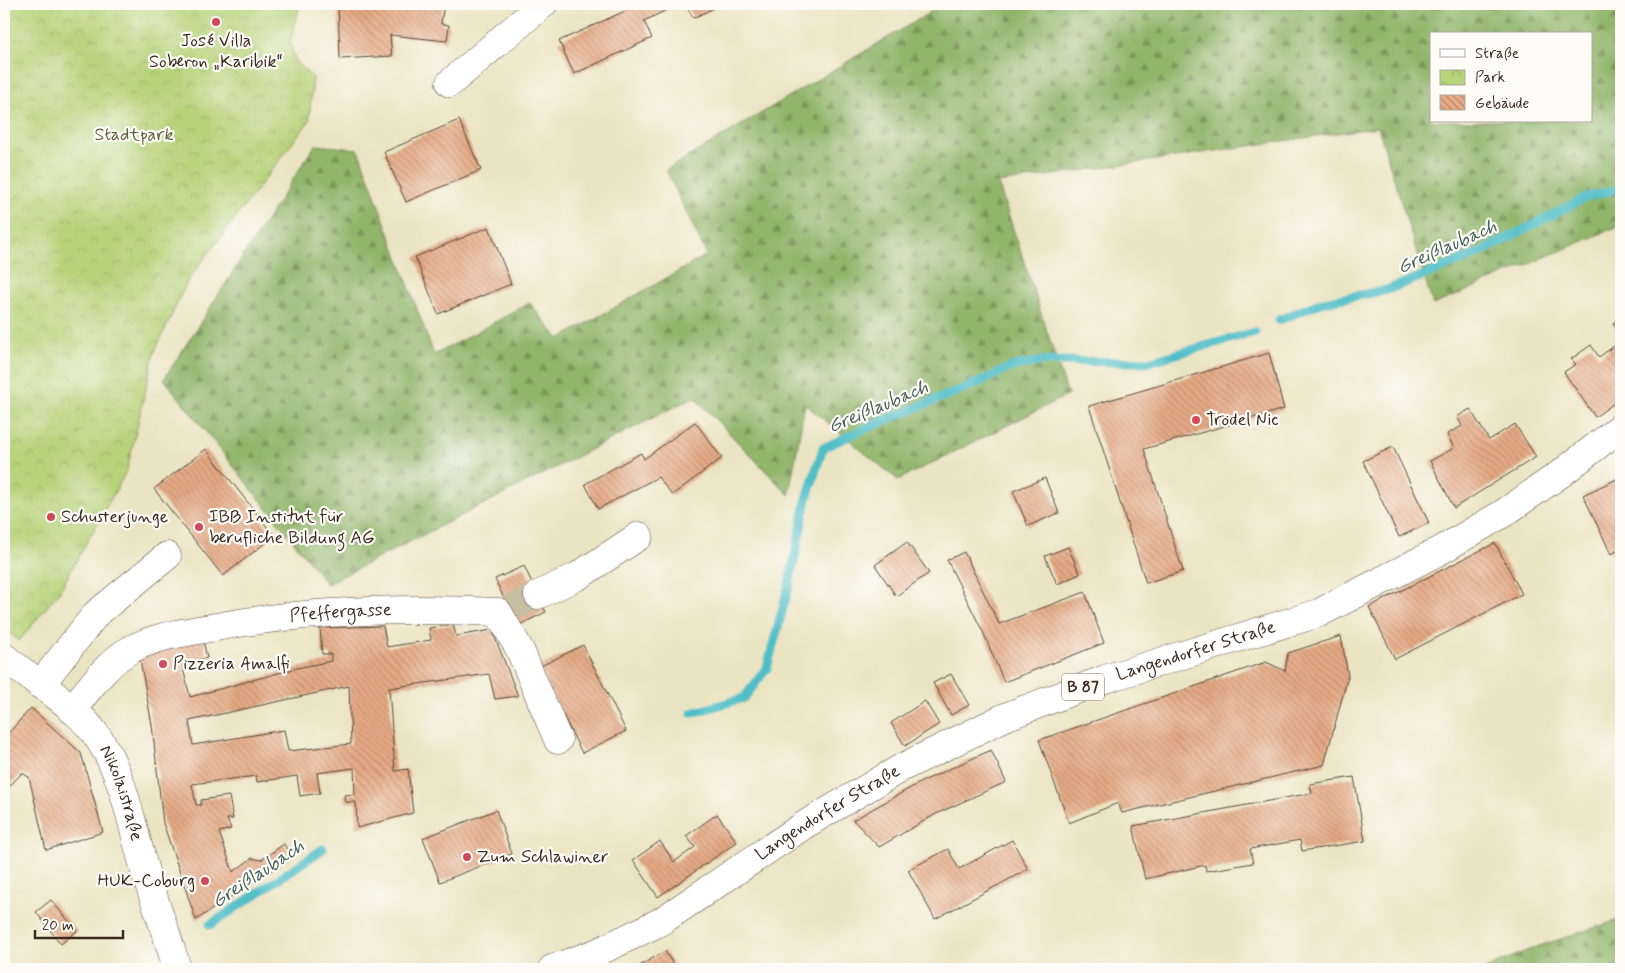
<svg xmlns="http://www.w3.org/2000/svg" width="1625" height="973" viewBox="0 0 1625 973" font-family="Mynerve,sans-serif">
<defs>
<pattern id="forest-firs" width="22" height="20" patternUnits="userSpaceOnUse" patternTransform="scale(1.25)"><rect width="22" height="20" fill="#91b56a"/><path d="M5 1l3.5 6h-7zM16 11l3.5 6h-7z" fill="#789357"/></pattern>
<pattern id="park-crowns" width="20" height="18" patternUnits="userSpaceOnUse" patternTransform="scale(1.25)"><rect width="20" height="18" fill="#b7d37a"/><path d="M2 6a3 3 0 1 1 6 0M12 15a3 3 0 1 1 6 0" fill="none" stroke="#9eb569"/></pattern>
<pattern id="building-back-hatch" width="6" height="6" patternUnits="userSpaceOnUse" patternTransform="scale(1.25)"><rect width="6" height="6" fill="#e6aa85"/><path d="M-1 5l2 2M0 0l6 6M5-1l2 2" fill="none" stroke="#bc8b6c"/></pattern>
</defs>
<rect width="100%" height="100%" fill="#fdfcf7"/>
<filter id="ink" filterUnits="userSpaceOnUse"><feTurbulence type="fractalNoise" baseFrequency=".02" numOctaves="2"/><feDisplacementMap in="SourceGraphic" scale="10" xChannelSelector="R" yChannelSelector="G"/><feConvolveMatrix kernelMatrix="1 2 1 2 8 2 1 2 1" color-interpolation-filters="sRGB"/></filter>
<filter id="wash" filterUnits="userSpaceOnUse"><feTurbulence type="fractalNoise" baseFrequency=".0096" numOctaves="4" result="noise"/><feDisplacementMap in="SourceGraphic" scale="20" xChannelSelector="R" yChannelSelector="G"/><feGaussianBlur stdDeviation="1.12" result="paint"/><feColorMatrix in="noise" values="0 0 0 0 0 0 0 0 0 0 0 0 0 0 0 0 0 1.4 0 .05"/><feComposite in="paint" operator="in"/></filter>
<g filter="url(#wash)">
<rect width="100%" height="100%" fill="#ebe4c3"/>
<!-- forest -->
<g fill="url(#forest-firs)" stroke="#667044" fill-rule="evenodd">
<path d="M944 4H1621V225L1433 305 1378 127 998 183 1068 395 898 480 805 404 789 495 694 397 327 584 164 379 315 145 358 149 434 355 530 303 559 339 707 255 666 170ZM1431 34H1591V121H1431Z"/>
<polygon points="1621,919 1621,969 1485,969 1533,948"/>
</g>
<!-- park -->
<polygon fill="url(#park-crowns)" stroke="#797e4c" points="4,4 300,4 290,43 296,62 313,78 309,121 188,280 154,353 127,470 59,592 19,641 4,628"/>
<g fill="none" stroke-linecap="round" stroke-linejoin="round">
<!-- stream -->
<g stroke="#50bec7" stroke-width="9">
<polyline points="1279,320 1323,302 1387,290 1475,255 1587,197 1621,188"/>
<polyline points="692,713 744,698 767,668 789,585 807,498 823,448 864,429 980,382 1013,366 1044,361 1148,362 1255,332"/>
<polyline points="210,925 323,849"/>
</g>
</g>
<g id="blocks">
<!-- building -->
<g fill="url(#building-back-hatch)" fill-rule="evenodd">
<polygon points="338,4 444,4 441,24 449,25 447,41 390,35 392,56 340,59"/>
<polygon points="635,4 679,4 644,21 652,38 574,74 559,41 636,6"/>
<polygon points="685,4 712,4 714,8 693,18"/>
<polygon points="459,120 481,170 406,202 384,152"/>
<polygon points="489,227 511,284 438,314 415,257"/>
<polygon points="1621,317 1621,335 1613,323"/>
<polygon points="1621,341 1621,398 1595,417 1564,372 1576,364 1571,359 1591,345 1599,357"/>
<polygon points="1269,353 1284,409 1144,449 1183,571 1146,583 1089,406"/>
<polygon points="1470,409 1489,440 1515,424 1536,457 1454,508 1430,461 1454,448 1447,434 1462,426 1457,417"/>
<polygon points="695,422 722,458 672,495 658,477 598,509 585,484 641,453 644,459"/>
<polygon points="1393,447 1429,523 1399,537 1363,461"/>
<polygon points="206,449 274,536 223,576 154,489"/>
<polygon points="1621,477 1621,549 1611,554 1583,495"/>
<polygon points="1045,478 1059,513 1028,526 1013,491"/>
<polygon points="907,542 929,573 896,596 875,565"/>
<polygon points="1495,543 1522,594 1395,659 1369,607"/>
<polygon points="1068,547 1080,574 1057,584 1045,556"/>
<polygon points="964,552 999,624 1085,592 1104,643 1004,682 983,632 947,560"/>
<polygon points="524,566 546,612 517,626 495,579"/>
<path d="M453 624 456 636 492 630 518 696 495 699 489 674 389 688 395 771 408 769 413 813 357 828 356 802H345L344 795 355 794 354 768 317 773 320 793 300 796 297 776 257 782 256 776 192 784 196 805H201V800L229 796 233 819H227L231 829 219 832 233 872 252 858 261 860 284 844 291 857 196 920 163 823 152 725 139 654 203 640 207 658 182 664 190 697 297 668 331 661V654H322L320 628 383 626 387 647 431 640 429 628ZM349 686 351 744 288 751 284 730 193 745 189 721Z"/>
<polygon points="1341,636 1348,676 1324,765 1122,813 1118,803 1069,823 1039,740 1266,662 1285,671 1288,653"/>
<polygon points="583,645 626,731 582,753 539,667"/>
<polygon points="951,674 969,705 951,715 933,683"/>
<polygon points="925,701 939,724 905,746 891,723"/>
<polygon points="31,708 81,753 103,832 46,850 29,777 22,773 4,792 4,738"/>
<polygon points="991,750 1006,782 936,814 879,847 853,820 921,782"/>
<polygon points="1354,777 1365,841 1302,851 1300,840 1250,849 1253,863 1206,871 1205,865 1145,879 1133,826 1312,793 1310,784"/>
<polygon points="496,810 512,854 440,882 423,838"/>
<polygon points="717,814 737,842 658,897 633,860 660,841 674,862 695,847 686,836"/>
<polygon points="1012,840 1028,869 935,919 908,870 948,849 959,869"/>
<polygon points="51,900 77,931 61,944 36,912"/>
<polygon points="665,951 676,969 634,969"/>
</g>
</g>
</g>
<g filter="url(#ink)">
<use href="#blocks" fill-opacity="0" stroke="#554637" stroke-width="1"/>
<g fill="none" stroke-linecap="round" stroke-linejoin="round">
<!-- minor-tunnel -->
<polyline stroke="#c8bfa2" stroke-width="28" stroke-dasharray="28 14" stroke-linecap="butt" points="508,609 538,595"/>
<!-- minor casing -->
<g stroke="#554637" stroke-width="29">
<g id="minor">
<polyline points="450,83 543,4"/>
<polyline points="538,595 578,576 639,536"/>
<polyline points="40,685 96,614 167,556"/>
<path id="s1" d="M72 710C87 691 109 661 130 650 155 636 182 633 210 628 305 610 402 607 498 612L520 650 558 740"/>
</g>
</g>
<!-- major casing -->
<g stroke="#554637" stroke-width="29">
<g id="major">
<path id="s2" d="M4 657C35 683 76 704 99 739 125 778 132 827 145 871 155 904 168 936 177 969"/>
<path id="s3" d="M552 969 596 953 660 922 806 824 903 767 1005 717 1105 679 1319 613 1443 549 1504 513 1563 472 1621 427"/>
</g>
</g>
<!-- minor -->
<use href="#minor" stroke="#fff" stroke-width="28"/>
<!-- major -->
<use href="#major" stroke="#fff" stroke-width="28"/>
</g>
</g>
<!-- markers -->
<g fill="#d1495b" stroke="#fdfcf7" stroke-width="2">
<circle cx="216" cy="22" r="5"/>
<circle cx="1196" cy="420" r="5"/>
<circle cx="51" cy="517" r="5"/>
<circle cx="199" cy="527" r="5"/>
<circle cx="163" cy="664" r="5"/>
<circle cx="467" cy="857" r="5"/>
<circle cx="205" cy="881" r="5"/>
</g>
<g text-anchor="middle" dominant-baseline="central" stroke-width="4.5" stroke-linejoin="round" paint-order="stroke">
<!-- shield labels -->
<rect fill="#fdfcf7" stroke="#75695f" stroke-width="1" x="1062" y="673.5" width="42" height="27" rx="4"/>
<g font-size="16" font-weight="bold" fill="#3b2a1e">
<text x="1083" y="687">B 87</text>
</g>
<!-- poi labels -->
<g font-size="18" fill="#3b2a1e" stroke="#fdfcf7" text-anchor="start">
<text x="216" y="41" text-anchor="middle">José Villa<tspan x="216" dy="21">Soberon „Karibik“</tspan></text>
<text x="1206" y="420">Trödel Nic</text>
<text x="61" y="517">Schusterjunge</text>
<text x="209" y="517">IBB Institut für<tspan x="209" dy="21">berufliche Bildung AG</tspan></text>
<text x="173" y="664">Pizzeria Amalfi</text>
<text x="477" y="857">Zum Schlawiner</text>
<text x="195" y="881" text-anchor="end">HUK-Coburg</text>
</g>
<!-- park labels -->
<g font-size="18" fill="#605d3a" stroke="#fdfcf7">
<text x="134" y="135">Stadtpark</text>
</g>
<!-- street labels -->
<g font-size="18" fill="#3b2a1e" stroke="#fdfcf7">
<text stroke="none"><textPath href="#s1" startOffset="299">Pfeffergasse</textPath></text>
<text stroke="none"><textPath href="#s3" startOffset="722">Langendorfer Straße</textPath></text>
<text stroke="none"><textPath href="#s2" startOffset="185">Nikolaistraße</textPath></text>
<text stroke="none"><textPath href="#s3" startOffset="318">Langendorfer Straße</textPath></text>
</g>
<!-- water labels -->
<g font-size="19" font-style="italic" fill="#425e59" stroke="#fdfcf7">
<text transform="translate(1447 247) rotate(-24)">Greißlaubach</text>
<text transform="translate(878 407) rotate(-23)">Greißlaubach</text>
<text transform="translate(258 874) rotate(-34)">Greißlaubach</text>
</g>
</g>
<!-- margin -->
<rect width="1625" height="973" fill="none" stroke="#fdfcf7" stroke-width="20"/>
<!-- legend -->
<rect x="1430" y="32" width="162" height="90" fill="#fdfcf7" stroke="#afa8a0"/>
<rect x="1440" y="49" width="25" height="8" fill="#ffffff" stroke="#afa8a0"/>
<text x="1475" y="58" font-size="15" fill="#3b2a1e">Straße</text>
<rect x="1440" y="70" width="25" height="15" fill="url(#park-crowns)" stroke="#afa8a0"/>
<text x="1475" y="82" font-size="15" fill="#3b2a1e">Park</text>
<rect x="1440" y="95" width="25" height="15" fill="url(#building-back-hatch)" stroke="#afa8a0"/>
<text x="1475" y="108" font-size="15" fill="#3b2a1e">Gebäude</text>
<!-- scale -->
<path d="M35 930v8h88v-8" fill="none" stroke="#3b2a1e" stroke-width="2.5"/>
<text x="42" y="930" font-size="15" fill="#3b2a1e" stroke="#fdfcf7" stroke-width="4" paint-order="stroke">20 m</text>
</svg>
